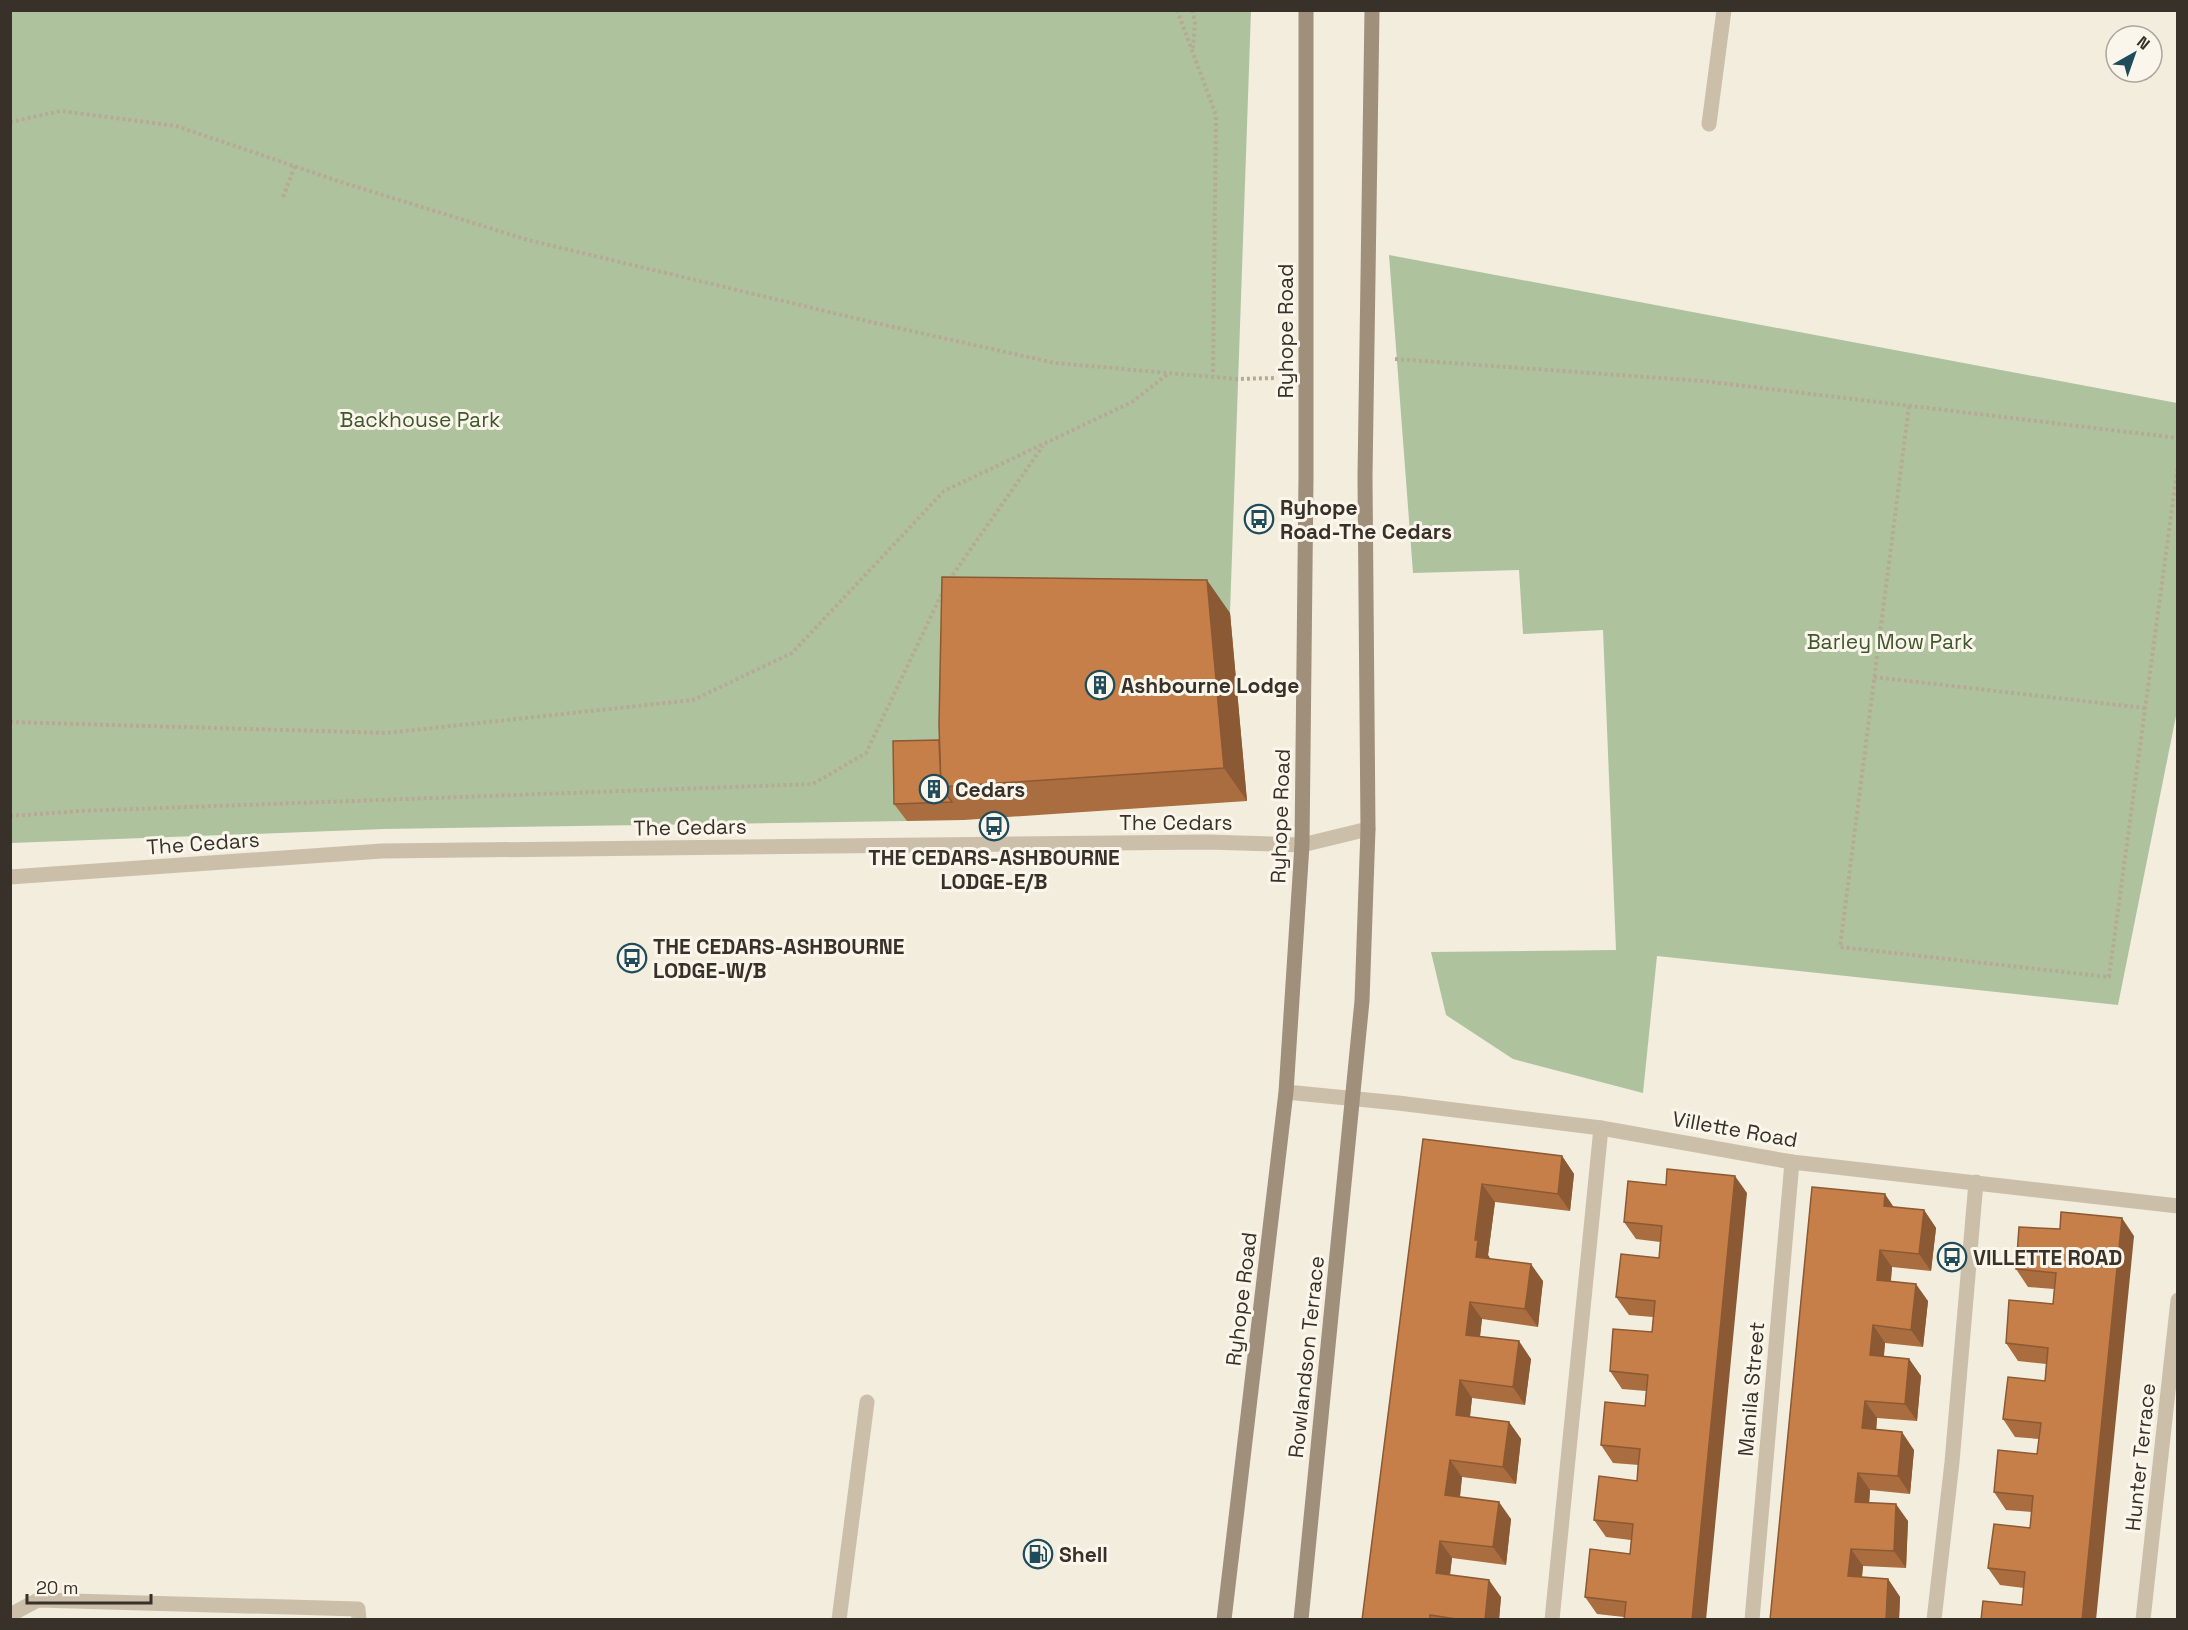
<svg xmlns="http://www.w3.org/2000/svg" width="2188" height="1630" viewBox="0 0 2188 1630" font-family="'Space Grotesk',sans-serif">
<rect width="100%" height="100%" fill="#f3edde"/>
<!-- green -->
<g fill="#afc29e">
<polygon points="11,11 1251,11 1230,613 966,610 962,757 905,759 907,821 384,829 11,843"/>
<polygon points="1389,255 2177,403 2177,711 2118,1005 1657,956 1643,1093 1513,1059 1446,1015 1431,952 1616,950 1603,630 1523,634 1519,570 1413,573"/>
</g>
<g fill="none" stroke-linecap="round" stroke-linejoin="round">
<!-- path -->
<g stroke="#b7aa94" stroke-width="4" stroke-dasharray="3 3" stroke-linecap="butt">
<polyline points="1177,10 1216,115 1213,376"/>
<polyline points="1192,10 1195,22 1193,48"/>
<polyline points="10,122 61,111 176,126 341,182 528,240 871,322 1055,363 1236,379 1277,378"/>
<polyline points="283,197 295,166"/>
<polyline points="1395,359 1703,381 2178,438"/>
<polyline points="1909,406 1840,947 2109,977 2178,464"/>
<polyline points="949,580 1043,446"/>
<polyline points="1874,677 2145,708"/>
<polyline points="10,722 386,733 693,700 792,653 944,491 1132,402 1169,373"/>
<polyline points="10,816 80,811 813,784 866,753 944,589"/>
</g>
<!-- service -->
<g stroke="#cbbfaa" stroke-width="15">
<polyline points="1709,124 1724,10"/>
<polyline points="1552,1620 1601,1128"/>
<polyline points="1934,1620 1952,1462 1976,1182"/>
</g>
<!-- minor -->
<g stroke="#cbbfaa" stroke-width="15">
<polyline points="10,1615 38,1600 358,1609 359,1620"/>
<polyline points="839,1620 867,1402"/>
<polyline points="1752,1620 1792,1162"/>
<polyline points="2143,1620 2178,1300"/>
</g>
<!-- tertiary -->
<g stroke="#cbbfaa" stroke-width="15">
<polyline points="10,877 382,851 1208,842 1302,845 1368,829"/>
<polyline points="1286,1092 1398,1103 1601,1128 1792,1162 2178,1206"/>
</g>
<!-- secondary -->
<g stroke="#9f8f7b" stroke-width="15">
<polyline points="1224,1620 1286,1092 1302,845 1306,477 1306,10"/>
<polyline points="1301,1620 1362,1001 1368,829 1365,477 1372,10"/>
</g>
</g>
<!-- wall -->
<g fill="#aa6d3f">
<polygon points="1230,613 1247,801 964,820 907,821 894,804 939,740"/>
<polygon points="1423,1139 1562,1156 1574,1174 1570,1211 1495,1202 1488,1255 1490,1259 1543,1281 1540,1305 1538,1327 1482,1319 1480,1337 1531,1359 1525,1405 1472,1398 1470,1417 1509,1422 1521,1439 1516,1484 1462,1477 1460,1497 1511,1519 1506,1565 1452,1558 1450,1575 1501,1597 1499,1620 1362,1620"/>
<polygon points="1812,1187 1894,1207 1924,1210 1936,1228 1931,1271 1892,1267 1891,1281 1928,1301 1923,1347 1885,1343 1884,1356 1909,1359 1921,1376 1917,1421 1877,1418 1876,1430 1914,1450 1910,1494 1870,1490 1869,1502 1908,1521 1906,1568 1863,1566 1862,1577 1888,1579 1900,1597 1899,1620 1770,1620"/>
<polygon points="1747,1193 1624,1617 1597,1614 1585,1597 1630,1554 1631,1540 1606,1537 1594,1520 1637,1481 1639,1465 1613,1463 1601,1445 1645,1406 1646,1391 1622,1389 1610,1371 1652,1332 1653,1317 1629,1315 1616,1297 1659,1258 1660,1242 1636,1239 1624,1222"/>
<polygon points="2134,1236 2022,1605 2024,1588 2000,1585 1988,1568 2030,1528 2032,1512 2006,1510 1994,1492 2037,1454 2039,1439 2015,1437 2003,1419 2045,1381 2046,1364 2018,1361 2006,1343 2053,1304 2054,1289 2028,1287 2016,1269"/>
</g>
<!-- shaded-wall -->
<g fill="#8b5933">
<polygon points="1207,580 1230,613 1247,801 1224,768"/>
<polygon points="1562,1156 1574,1174 1570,1211 1558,1194"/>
<polygon points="1735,1176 1747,1193 1706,1620 1692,1620"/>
<polygon points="1482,1184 1495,1202 1488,1255 1490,1258 1488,1274 1476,1257 1475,1240"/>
<polygon points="1885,1194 1897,1212 1884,1206"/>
<polygon points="1924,1210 1936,1228 1931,1271 1919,1254"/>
<polygon points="2122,1218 2134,1236 2096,1620 2082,1620"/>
<polygon points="1880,1250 1892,1267 1889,1297 1877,1280"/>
<polygon points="1531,1264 1543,1281 1538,1327 1525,1309"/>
<polygon points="1916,1284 1928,1301 1923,1347 1911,1330"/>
<polygon points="1470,1302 1482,1319 1478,1352 1466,1335"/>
<polygon points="1873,1325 1885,1343 1882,1373 1870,1355"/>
<polygon points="1519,1341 1531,1359 1525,1405 1513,1387"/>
<polygon points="1909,1359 1921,1376 1917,1421 1905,1404"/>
<polygon points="1460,1380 1472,1398 1468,1433 1456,1415"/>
<polygon points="1865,1401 1877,1418 1875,1446 1862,1428"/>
<polygon points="1509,1422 1521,1439 1516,1484 1503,1467"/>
<polygon points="1902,1432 1914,1450 1910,1494 1898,1476"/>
<polygon points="1450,1460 1462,1477 1458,1513 1445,1495"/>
<polygon points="1858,1473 1870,1490 1868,1519 1855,1502"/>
<polygon points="1499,1502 1511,1519 1506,1565 1493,1547"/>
<polygon points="1896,1504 1908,1521 1906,1568 1894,1551"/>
<polygon points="1440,1541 1452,1558 1448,1590 1436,1573"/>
<polygon points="1851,1549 1863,1566 1860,1594 1848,1576"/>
<polygon points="1888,1579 1900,1597 1899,1620 1886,1620"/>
<polygon points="1489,1580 1501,1597 1499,1620 1485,1620"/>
</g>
<!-- building -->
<g fill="#c67f49" stroke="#8b5933" stroke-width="1.5">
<polygon points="942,577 1207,580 1224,768 941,787 939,724"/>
<polygon points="939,740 941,787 952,802 894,804 893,741"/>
<polygon points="1423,1139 1562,1156 1558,1194 1482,1184 1475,1240 1478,1240 1476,1257 1531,1264 1528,1287 1525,1309 1470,1302 1466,1335 1519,1341 1513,1387 1460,1380 1456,1415 1509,1422 1503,1467 1450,1460 1445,1495 1499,1502 1493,1547 1440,1541 1436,1573 1489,1580 1485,1620 1462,1620 1430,1615 1430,1620 1362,1620"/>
<polygon points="1667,1169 1735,1176 1692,1620 1624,1620 1626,1602 1585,1597 1590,1549 1630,1554 1633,1524 1594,1520 1599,1476 1637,1481 1638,1467 1640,1449 1601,1445 1605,1402 1645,1406 1648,1375 1610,1371 1613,1329 1652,1332 1655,1301 1616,1297 1621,1254 1659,1258 1662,1226 1624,1222 1628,1181 1666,1185"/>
<polygon points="1812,1187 1885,1194 1884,1206 1924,1210 1919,1254 1880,1250 1877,1280 1916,1284 1911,1330 1873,1325 1870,1355 1909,1359 1905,1404 1865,1401 1862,1428 1902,1432 1898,1476 1858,1473 1855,1502 1896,1504 1894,1551 1851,1549 1848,1576 1888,1579 1886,1620 1770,1620"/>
<polygon points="2061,1212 2122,1218 2082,1620 1981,1620 1983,1601 2022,1605 2025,1572 1988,1568 1994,1524 2030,1528 2033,1496 1994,1492 1998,1450 2037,1454 2041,1423 2003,1419 2008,1377 2045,1381 2048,1348 2006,1343 2009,1300 2053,1304 2056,1273 2016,1269 2019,1227 2060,1229"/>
</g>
<!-- icons -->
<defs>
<g id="bus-ring" transform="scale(1.5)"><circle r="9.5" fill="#faf6eb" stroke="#1f4b5a" stroke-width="1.5"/><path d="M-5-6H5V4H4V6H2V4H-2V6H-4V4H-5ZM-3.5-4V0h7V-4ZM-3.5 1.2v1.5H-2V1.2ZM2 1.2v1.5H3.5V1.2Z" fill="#1f4b5a"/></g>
<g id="building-ring" transform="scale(1.5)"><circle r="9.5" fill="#faf6eb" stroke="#1f4b5a" stroke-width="1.5"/><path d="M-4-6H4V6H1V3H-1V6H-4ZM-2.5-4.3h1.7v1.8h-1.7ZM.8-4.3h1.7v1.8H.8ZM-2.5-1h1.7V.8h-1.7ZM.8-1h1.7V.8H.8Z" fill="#1f4b5a"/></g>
<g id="fuel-ring" transform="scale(1.5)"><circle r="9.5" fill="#faf6eb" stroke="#1f4b5a" stroke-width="1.5"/><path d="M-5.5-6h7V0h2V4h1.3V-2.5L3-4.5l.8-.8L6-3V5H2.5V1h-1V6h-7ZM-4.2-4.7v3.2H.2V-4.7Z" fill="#1f4b5a"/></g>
</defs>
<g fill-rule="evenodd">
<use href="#bus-ring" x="1259" y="519"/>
<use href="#building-ring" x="1100" y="685"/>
<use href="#building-ring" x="934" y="789"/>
<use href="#bus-ring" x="994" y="826"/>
<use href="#bus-ring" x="632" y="958"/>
<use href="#bus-ring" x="1952" y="1257"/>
<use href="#fuel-ring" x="1038" y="1554"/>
</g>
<g text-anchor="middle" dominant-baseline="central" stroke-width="6" stroke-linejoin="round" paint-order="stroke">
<!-- street labels -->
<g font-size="21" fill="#383129" stroke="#faf6eb">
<text transform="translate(1285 331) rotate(-90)">Ryhope Road</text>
<text transform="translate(1280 816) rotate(-88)">Ryhope Road</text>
<text x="1176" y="822">The Cedars</text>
<text transform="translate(690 827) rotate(-1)">The Cedars</text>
<text transform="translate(203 843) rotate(-4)">The Cedars</text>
<text transform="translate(1735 1129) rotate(10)">Villette Road</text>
<text transform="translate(1241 1299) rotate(-83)">Ryhope Road</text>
<text transform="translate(1306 1357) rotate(-84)">Rowlandson Terrace</text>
<text transform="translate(1751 1389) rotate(-85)">Manila Street</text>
<text transform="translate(2140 1457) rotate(-84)">Hunter Terrace</text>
</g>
<!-- park labels -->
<g font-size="21" fill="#40572d" stroke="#faf6eb">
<text x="420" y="419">Backhouse Park</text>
<text x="1890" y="641">Barley Mow Park</text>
</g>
<!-- poi labels -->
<g font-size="21" font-weight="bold" fill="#383129" stroke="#faf6eb" text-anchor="start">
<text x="1280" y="507">Ryhope<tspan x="1280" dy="24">Road-The Cedars</tspan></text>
<text x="1121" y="685">Ashbourne Lodge</text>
<text x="955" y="789">Cedars</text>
<text x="994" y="857" text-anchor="middle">THE CEDARS-ASHBOURNE<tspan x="994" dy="24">LODGE-E/B</tspan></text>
<text x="653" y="946">THE CEDARS-ASHBOURNE<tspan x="653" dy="24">LODGE-W/B</tspan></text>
<text x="1973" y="1257">VILLETTE ROAD</text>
<text x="1059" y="1554">Shell</text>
</g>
</g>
<!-- border -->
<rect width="2188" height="1630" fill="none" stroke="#383129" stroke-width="24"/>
<!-- north arrow -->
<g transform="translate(2134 54) rotate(40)"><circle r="28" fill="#faf6eb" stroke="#aca79d" stroke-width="1.5"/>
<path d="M0-4.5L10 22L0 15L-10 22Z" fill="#1f4b5a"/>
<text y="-9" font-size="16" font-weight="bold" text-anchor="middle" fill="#383129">N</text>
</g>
<!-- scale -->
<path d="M27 1594v9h124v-9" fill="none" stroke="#383129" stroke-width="3"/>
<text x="36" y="1594" font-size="18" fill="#383129" stroke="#faf6eb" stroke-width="4.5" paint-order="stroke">20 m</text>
</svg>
